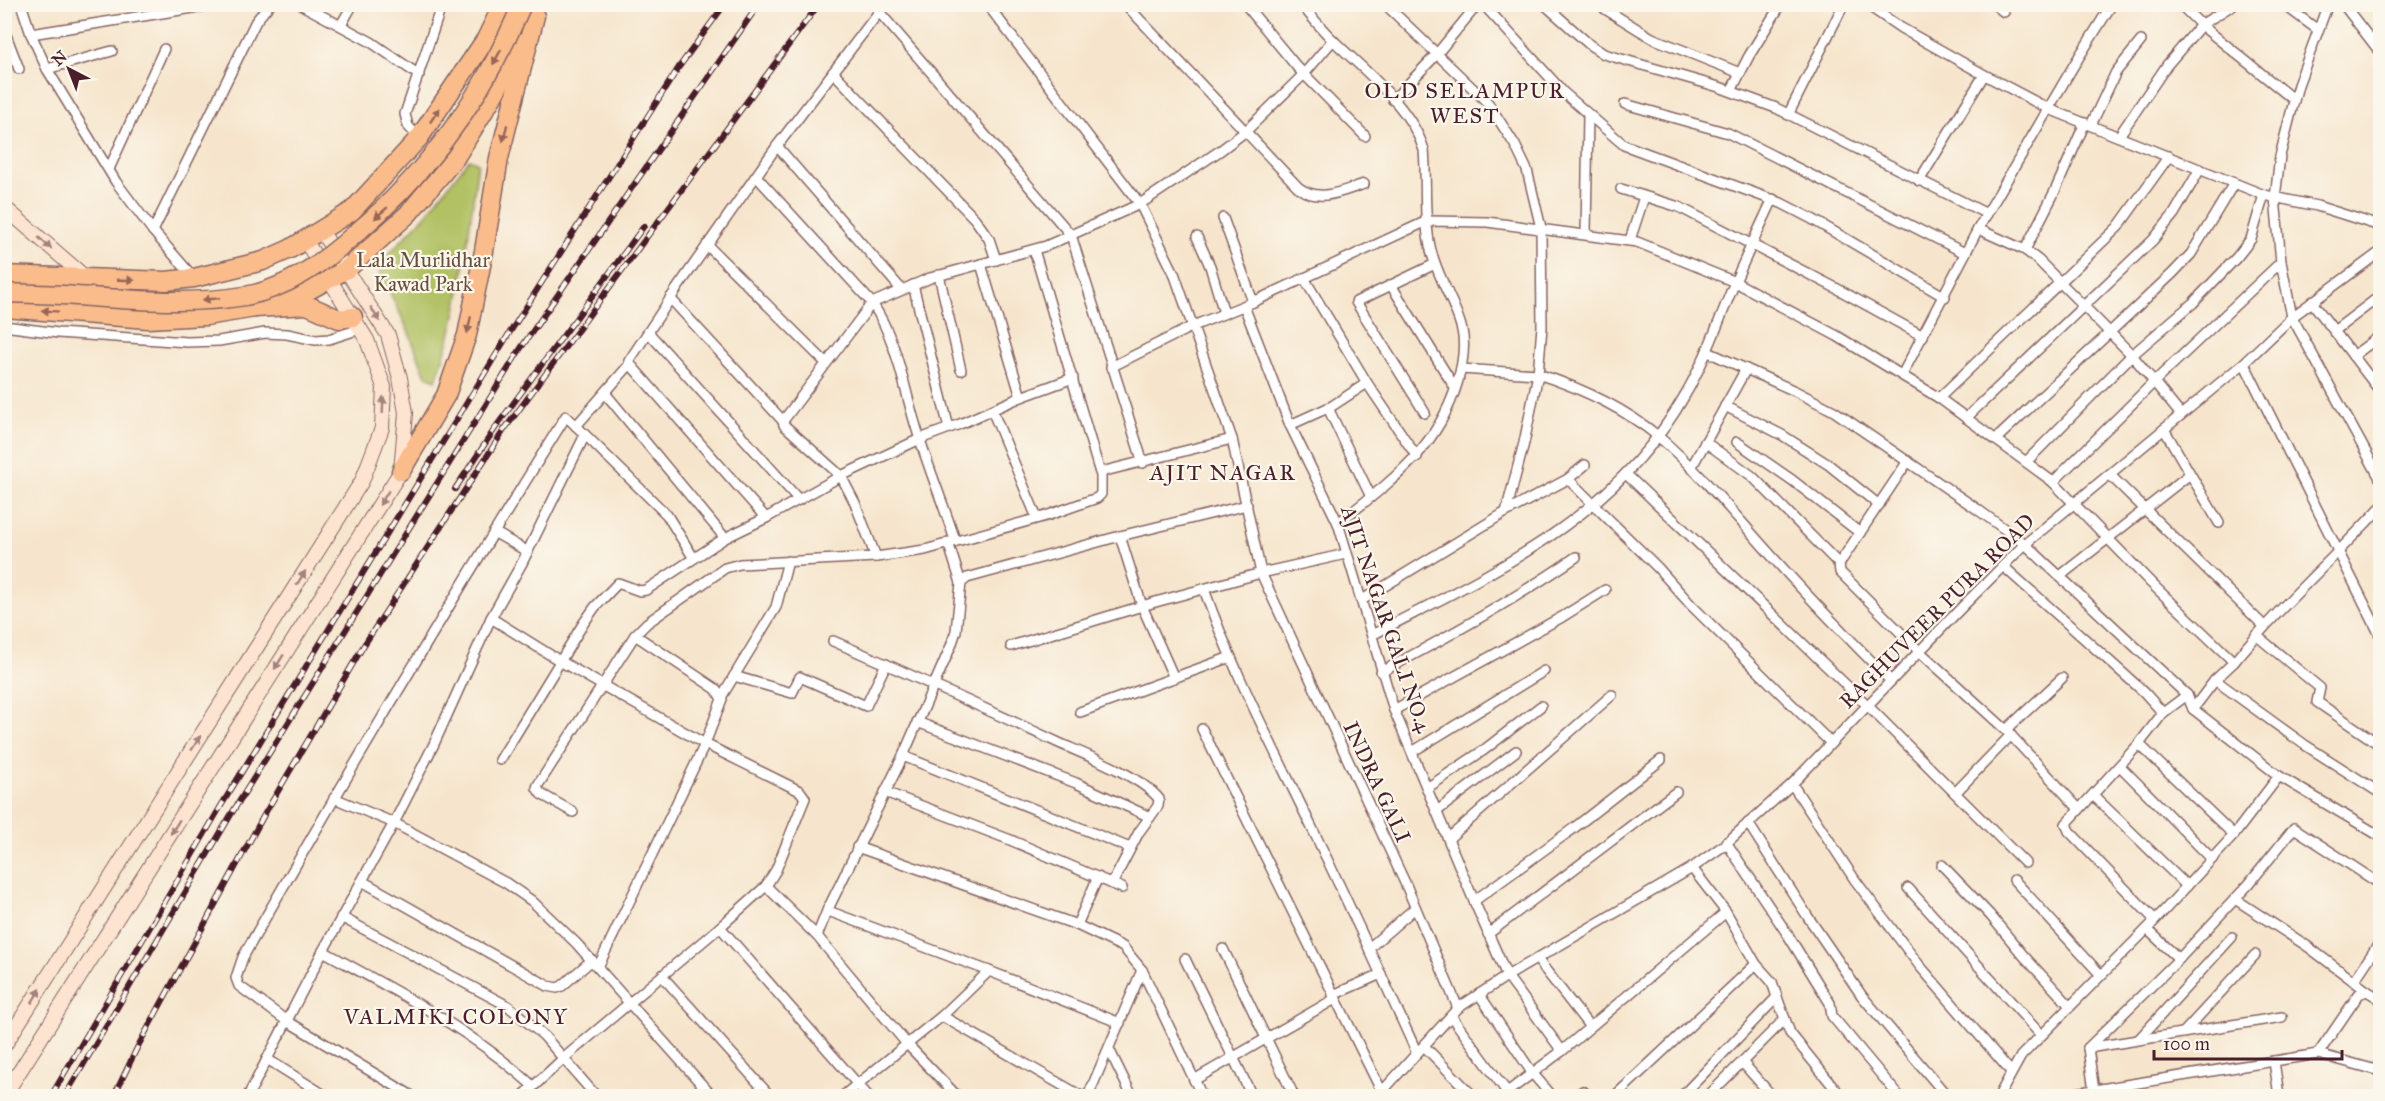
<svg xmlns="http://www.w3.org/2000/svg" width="2385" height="1101" viewBox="0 0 2385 1101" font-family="'IM FELL Great Primer',serif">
<rect width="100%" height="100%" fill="#fbf7ec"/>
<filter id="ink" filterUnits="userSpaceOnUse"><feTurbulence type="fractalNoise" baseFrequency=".0167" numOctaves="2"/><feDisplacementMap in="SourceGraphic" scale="12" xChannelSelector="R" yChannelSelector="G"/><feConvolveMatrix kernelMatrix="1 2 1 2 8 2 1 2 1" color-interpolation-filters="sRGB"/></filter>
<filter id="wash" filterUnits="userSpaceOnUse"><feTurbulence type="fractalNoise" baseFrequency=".008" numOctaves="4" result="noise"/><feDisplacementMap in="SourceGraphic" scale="24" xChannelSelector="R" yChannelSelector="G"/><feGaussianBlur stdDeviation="1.35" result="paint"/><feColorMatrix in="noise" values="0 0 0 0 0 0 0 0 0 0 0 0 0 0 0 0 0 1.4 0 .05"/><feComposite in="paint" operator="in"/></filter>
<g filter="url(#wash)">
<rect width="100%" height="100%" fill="#f6e5cc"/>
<!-- green -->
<path fill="#b1c164" stroke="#7e7048" stroke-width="1.5" d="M469 159 478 163C468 235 462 312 436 380L426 376 407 328 377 266 425 216Z"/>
</g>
<g filter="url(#ink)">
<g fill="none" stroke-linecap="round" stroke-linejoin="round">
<!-- street casing -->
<g stroke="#866463" stroke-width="12">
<g id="street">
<polyline points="21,4 31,34 47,69 116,182 153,231 194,278"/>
<polyline points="300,4 371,42 419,75"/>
<polyline points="987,4 1140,204 1174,273 1232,439 1261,573 1406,885 1458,1008"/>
<path d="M1125 4 1299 188C1320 203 1342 191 1364 184"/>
<polyline points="1245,4 1297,67 1365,136"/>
<path d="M1301 4C1312 17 1323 31 1336 43 1367 73 1411 107 1424 150 1427 182 1423 214 1430 246 1436 276 1455 301 1462 330 1466 348 1462 367 1457 384 1436 451 1390 482 1338 523"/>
<polyline points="1385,4 1488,103 1515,145 1527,170 1541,228 1542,327 1538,374 1524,443 1506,512"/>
<polyline points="1483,4 1564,93 1624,145 1781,203 1812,219 1945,297"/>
<polyline points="1544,4 1590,45 1604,54 1719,87 1776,108 1987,214"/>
<polyline points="1866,4 1901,28 1981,73 2049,109 2264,195 2317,206 2380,226"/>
<polyline points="1994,4 2004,12"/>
<polyline points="2180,4 2201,25 2294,100"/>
<polyline points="2283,4 2318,30"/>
<polyline points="2328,4 2298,85 2280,156 2275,198 2281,262 2292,317 2380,478"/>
<polyline points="2343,4 2380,52"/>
<polyline points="1605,9 1652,38 1740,73"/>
<polyline points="880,13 1071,235 1143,463"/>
<polyline points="341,25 353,4"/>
<polyline points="4,30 19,69"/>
<polyline points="31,34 218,4"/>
<polyline points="47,69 112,51"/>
<polyline points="833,72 975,219 989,239 996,260"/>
<polyline points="1731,91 1749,56 1781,4"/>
<polyline points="1393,100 1436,55 1478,4"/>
<polyline points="1625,104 1728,133 1965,253"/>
<polyline points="1788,115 1844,4"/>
<polyline points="2091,125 2116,72 2141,41"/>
<polyline points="2119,136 2167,65 2201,25 2234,4"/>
<polyline points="419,138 408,126 405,114 442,4"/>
<polyline points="777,146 901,289"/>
<polyline points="109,169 164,49"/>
<path d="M756 176 872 303C898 342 903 386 917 430 928 467 943 503 955 540"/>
<polyline points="1919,181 1984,75"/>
<polyline points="1621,189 1679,207 1832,286 1923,336"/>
<polyline points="1223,218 1253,302"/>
<polyline points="1978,229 2025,250 2038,260 2132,355 2181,415"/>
<polyline points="153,231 256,21 270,4"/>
<polyline points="1586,234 1588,115"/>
<polyline points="1197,237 1210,266 1224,313"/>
<polyline points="1630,240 1644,197"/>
<polyline points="707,245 826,363"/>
<polyline points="1034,250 1100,473"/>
<polyline points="2025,250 2055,191 2085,123"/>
<polyline points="981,264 1021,397"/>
<polyline points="939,275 961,370"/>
<polyline points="1304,278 1367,383 1417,457"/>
<polyline points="913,285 949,428"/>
<polyline points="1391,285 1455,388"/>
<polyline points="670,298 783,421 784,425 841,476 855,503 876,557"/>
<polyline points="2312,302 2380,391"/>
<polyline points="1244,306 1290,425 1338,523 1394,710 1474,901 1507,976 1562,1051"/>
<polyline points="4,326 58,333 187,342 219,341 265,333 287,334 316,340 329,339 360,329"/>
<polyline points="2334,331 2380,296"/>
<polyline points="648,332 799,500"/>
<polyline points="1708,352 1795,391 1834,411 1977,509 2025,544 2187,695 2163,713 2139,744 2066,824 2069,831 2155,920"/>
<polyline points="2353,356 2380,336"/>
<polyline points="2244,363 2380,635"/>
<path d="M1111 367 1193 326 1253 302 1427 221 1487 222 1637 242 1735 282 1837 336 1939 398 2053 482 2152 584 2234 662C2279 607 2332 560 2380 508"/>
<path d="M1461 369 1538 374C1581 388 1624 408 1659 437 1702 474 1739 520 1778 563 1814 603 1852 642 1891 681"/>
<polyline points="1902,375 1978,229 2074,65 2112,4"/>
<polyline points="605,393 725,538"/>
<polyline points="1939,398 2118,227 2169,156"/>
<polyline points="1725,406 1782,435 1829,465 1879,505"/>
<polyline points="1328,408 1371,497"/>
<polyline points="992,410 1037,518"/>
<polyline points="1425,413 1356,302 1435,264"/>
<polyline points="1966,418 2153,240 2174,214 2200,169"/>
<polyline points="783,421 872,303 930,278 1046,246 1140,204 1221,150 1246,131 1304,74 1333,40"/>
<polyline points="1290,425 1332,406 1367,383"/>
<polyline points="576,426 630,364"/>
<polyline points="2164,429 2219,523"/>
<polyline points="1995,440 2173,273 2191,254 2234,183"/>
<polyline points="1705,442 1752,476 1839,564 1840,572 1919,651 2006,730 2062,678"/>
<polyline points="1737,442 1792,480 1860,533"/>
<polyline points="2026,462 2132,355 2193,303 2237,257 2251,239 2264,195"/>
<polyline points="1691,468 1746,369"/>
<polyline points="1626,474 1867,705 2025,863"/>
<polyline points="2110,475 2264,626"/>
<polyline points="1568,479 1658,568 1691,605 1831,743"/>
<polyline points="2053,482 2155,381 2281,262"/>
<polyline points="766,518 630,364 629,361 676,290 777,146 885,4"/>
<polyline points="494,532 528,552"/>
<polyline points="1120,536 1142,606 1174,678"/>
<polyline points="948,542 961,583 956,631 951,646 903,756 828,909 831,912 989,971 1120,1023"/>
<polyline points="1839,564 1908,461"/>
<polyline points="2003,566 2144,692 2163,713"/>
<polyline points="2060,576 2190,474"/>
<polyline points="961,583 967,578 1120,536 1247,505"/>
<path d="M1204 589C1233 672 1275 751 1313 830 1349 904 1383 979 1417 1053"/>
<polyline points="1362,600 1506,512 1568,479 1585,465"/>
<polyline points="491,618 560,661 705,744 800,791 805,798 776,870 766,886 720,927 564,1058 523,1096"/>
<path d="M1372 635C1493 572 1615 519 1685 395 1706 359 1719 320 1735 282 1747 254 1760 227 1773 199"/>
<polyline points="2256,635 2320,688 2317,702 2380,745"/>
<path d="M833 641C909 674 984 708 1059 743 1086 755 1142 777 1159 799L1158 806 1139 832 1112 884"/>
<polyline points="1011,646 1152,603 1261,573 1346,554"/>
<path d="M1381 672C1448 637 1514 600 1576 557"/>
<polyline points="734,676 792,693 800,677 866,706 886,664"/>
<polyline points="2215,680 2305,745 2380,793"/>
<polyline points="2187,695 2193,709 2279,776 2380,836"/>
<polyline points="722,696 776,607 788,561"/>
<polyline points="2193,709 2215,680 2234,662"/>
<polyline points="1394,710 1562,617 1605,590"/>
<polyline points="1080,712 1231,657"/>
<polyline points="917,722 1076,783 1150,817"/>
<polyline points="1202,729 1384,1096"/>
<polyline points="2006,730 2079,809"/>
<polyline points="2139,744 2234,835"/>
<polyline points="1412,752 1544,671"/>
<polyline points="903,756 1130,848"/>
<polyline points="500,760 583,624 595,607 618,583 640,591 646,590 725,538 766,518 841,476 920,439 960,424 1021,397 1073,378"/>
<polyline points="2120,766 2212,859"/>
<polyline points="1792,784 1855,880 1919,965 2011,1072"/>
<polyline points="1427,788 1484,750 1541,706"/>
<polyline points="885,792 1008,839 1122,888"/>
<polyline points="1955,793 2011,735"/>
<polyline points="2093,795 2187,886"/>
<polyline points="334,798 394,823 506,883 532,901 576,943 712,1096"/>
<polyline points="1437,811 1516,751"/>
<polyline points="573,812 541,794 537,788 538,785 635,635 647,623 725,568 740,564 876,557 925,550 1046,516 1097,498 1101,494 1101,472 1232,439"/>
<polyline points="1748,823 1808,917 1862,996 1947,1096"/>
<polyline points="1449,838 1612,695"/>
<polyline points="1726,842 1788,935 1830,1003 1832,1016 1899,1096"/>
<polyline points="857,847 1077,925 1123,947 1142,970 1202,1096"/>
<polyline points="1942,865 1990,915 2023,955 2070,1006"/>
<polyline points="2014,880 2100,974"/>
<polyline points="362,881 548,986 557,988 562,986 592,960"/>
<polyline points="766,886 817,936 907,1044 957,1096"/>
<polyline points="1908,888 2041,1035"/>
<polyline points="2235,899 2307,946 2367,991"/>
<polyline points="1474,901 1574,828 1661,760"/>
<polyline points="341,917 508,1006 544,1036 596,1096"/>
<polyline points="1077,925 1098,877"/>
<polyline points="720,927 868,1096"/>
<polyline points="2147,929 2179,959"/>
<polyline points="1488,934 1676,792"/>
<polyline points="817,936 829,906"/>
<polyline points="1369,948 1415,908"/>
<polyline points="1223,949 1294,1096"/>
<path d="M323 951C397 992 469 1028 533 1086"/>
<polyline points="1185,959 1252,1096"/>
<polyline points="1537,959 1590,1027"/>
<polyline points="598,967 705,744 722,699 716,689 635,635"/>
<polyline points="662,976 770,1096"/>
<polyline points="2354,981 2380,942"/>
<polyline points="1479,994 1533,1074 1552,1096"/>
<polyline points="1333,995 1381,974"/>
<polyline points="1777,997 1790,1033 1841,1096"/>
<polyline points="942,1016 1081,1096"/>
<polyline points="1451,1016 1507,1092"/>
<polyline points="2184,1032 2255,955"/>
<polyline points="2139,1039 2232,937"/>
<polyline points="1424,1046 1473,1096"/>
<polyline points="2088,1048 2282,1017"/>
<polyline points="1109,1049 1132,1096"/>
<polyline points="2318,1054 2359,994 2367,991 2380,999"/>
<polyline points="267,1059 326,1096"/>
<polyline points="2274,1061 2279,1096"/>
<polyline points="1742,1062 1772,1096"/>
<polyline points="1194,1080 1335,999"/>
<polyline points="2094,1091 2088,1048 2179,959 2249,884 2294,828 2380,884"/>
<polyline points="248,1096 323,951 394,823 434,744 491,618 522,563 585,435"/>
<path d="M412 1096 287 1021 239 986 236 978 243 957C347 774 455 594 566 416L667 515 693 557"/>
<polyline points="843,1096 942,1016 989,971"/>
<polyline points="1088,1096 1142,970"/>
<polyline points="1378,1096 1458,1008 1507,976 1692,868 1723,846 1792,784 1963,606 2025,544 2244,363 2292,317 2380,252"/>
<polyline points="1502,1096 1562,1051 1726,912 1692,868"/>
<polyline points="1576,1096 1583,1091 1589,1096"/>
<polyline points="1615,1096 1756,964"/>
<polyline points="1682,1096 1777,997 1772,982 1756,964 1726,912"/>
<polyline points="1708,1096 1785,1019"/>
<polyline points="1999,1096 2021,1056 2147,929 2212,859 2234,835 2279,776"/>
<polyline points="2057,1096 2318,1054 2380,1071"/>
</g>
</g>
<!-- secondary casing -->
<g stroke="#866463" stroke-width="16">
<g id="secondary">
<polyline points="4,207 86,278"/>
<polyline points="4,1046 362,481 382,428 384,387 367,340 305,240"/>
<polyline points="4,1096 401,471 406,413 400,378 388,335 320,229"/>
</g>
</g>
<!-- highway casing -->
<g stroke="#866463" stroke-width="21">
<g id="highway">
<polyline points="4,275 166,281 194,278 263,261 290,249 352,211 419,138 486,39 503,4"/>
<polyline points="4,308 148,319 206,316 255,308 307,305 339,319 353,317"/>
<polyline points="255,308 311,289 347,269 408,214 455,158 492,98 521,43"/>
<polyline points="401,471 446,395 467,335 484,251 499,158 535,16"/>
</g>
</g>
<!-- street -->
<use href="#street" stroke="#fff" stroke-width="9"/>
<!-- secondary -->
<use href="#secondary" stroke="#fde4d1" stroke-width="14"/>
<!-- highway -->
<use href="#highway" stroke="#fabc8b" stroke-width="18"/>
<!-- rail casing -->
<g stroke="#4a1f2b" stroke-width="6">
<g id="rail">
<polyline points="455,489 498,424 644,226"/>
<polyline points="51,1096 221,806 505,340 679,67 725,4"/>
<polyline points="65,1096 232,813 521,348 759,4"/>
<polyline points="114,1096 137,1048 264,815 364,645 504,430 819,4"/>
</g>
</g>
<!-- rail -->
<use href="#rail" stroke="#fbf7ec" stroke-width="4" stroke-dasharray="11" stroke-linecap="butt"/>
<!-- highway-bridge casing -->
<g stroke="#866463" stroke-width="21" stroke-linecap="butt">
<path id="highway-bridge" d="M4 293C29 294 53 294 77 296 133 300 190 305 245 296 287 289 324 262 355 234 430 171 484 95 522 4"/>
</g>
<!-- highway-bridge -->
<use href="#highway-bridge" stroke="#fabc8b" stroke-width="18"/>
</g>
<!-- one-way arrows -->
<defs><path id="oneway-solid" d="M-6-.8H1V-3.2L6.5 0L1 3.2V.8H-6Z" transform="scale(1.5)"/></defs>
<g fill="#996656">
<use href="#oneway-solid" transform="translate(497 57) rotate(119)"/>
<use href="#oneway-solid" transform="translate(435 115) rotate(-56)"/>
<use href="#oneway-solid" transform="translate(505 133) rotate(104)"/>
<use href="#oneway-solid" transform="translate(381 213) rotate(139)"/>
<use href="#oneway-solid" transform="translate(126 280) rotate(2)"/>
<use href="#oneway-solid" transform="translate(211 299) rotate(174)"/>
<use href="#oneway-solid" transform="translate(50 311) rotate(-176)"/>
<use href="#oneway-solid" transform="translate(469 325) rotate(102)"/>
</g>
<g fill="#a4827e">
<use href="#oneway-solid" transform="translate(45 243) rotate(41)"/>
<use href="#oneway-solid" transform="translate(375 314) rotate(58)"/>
<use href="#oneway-solid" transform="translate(383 405) rotate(-88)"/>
<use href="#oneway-solid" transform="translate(384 498) rotate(122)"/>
<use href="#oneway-solid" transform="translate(301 578) rotate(-58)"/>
<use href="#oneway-solid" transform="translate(279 662) rotate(122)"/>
<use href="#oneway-solid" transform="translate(196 743) rotate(-58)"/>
<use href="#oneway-solid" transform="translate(175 827) rotate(122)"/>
<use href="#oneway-solid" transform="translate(36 996) rotate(-58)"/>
</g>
</g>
<g text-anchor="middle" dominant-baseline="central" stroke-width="4.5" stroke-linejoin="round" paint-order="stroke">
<!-- park labels -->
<g font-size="21" fill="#69503c" stroke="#fbf7ec">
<text x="423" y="260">Lala Murlidhar<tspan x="423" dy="24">Kawad Park</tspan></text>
</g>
<!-- street labels -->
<g font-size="21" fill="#4a1f2b" stroke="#fbf7ec">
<text transform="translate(1937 611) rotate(-45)">RAGHUVEER PURA ROAD</text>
<text transform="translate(1386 619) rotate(71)">AJIT NAGAR GALI NO.4</text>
<text transform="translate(1377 782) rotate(65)">INDRA GALI</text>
</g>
<!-- neighbourhood labels -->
<g font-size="22" letter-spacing="1.5" fill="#4a1f2b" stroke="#fbf7ec">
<text x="1465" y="90">OLD SELAMPUR<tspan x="1465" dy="25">WEST</tspan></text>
<text x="1223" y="472">AJIT NAGAR</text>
<text x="456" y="1016">VALMIKI COLONY</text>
</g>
</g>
<!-- margin -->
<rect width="2385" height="1101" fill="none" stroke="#fbf7ec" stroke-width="24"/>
<!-- north arrow -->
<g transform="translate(69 69) rotate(318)" stroke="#fbf7ec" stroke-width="4.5" paint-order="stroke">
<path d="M0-4.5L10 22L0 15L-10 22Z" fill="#4a1f2b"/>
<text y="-9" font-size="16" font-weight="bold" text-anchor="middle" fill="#4a1f2b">N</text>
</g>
<!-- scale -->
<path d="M2154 1050v9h188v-9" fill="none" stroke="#4a1f2b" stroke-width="3"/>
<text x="2163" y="1050" font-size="18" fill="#4a1f2b" stroke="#fbf7ec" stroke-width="4.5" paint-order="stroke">100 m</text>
</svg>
